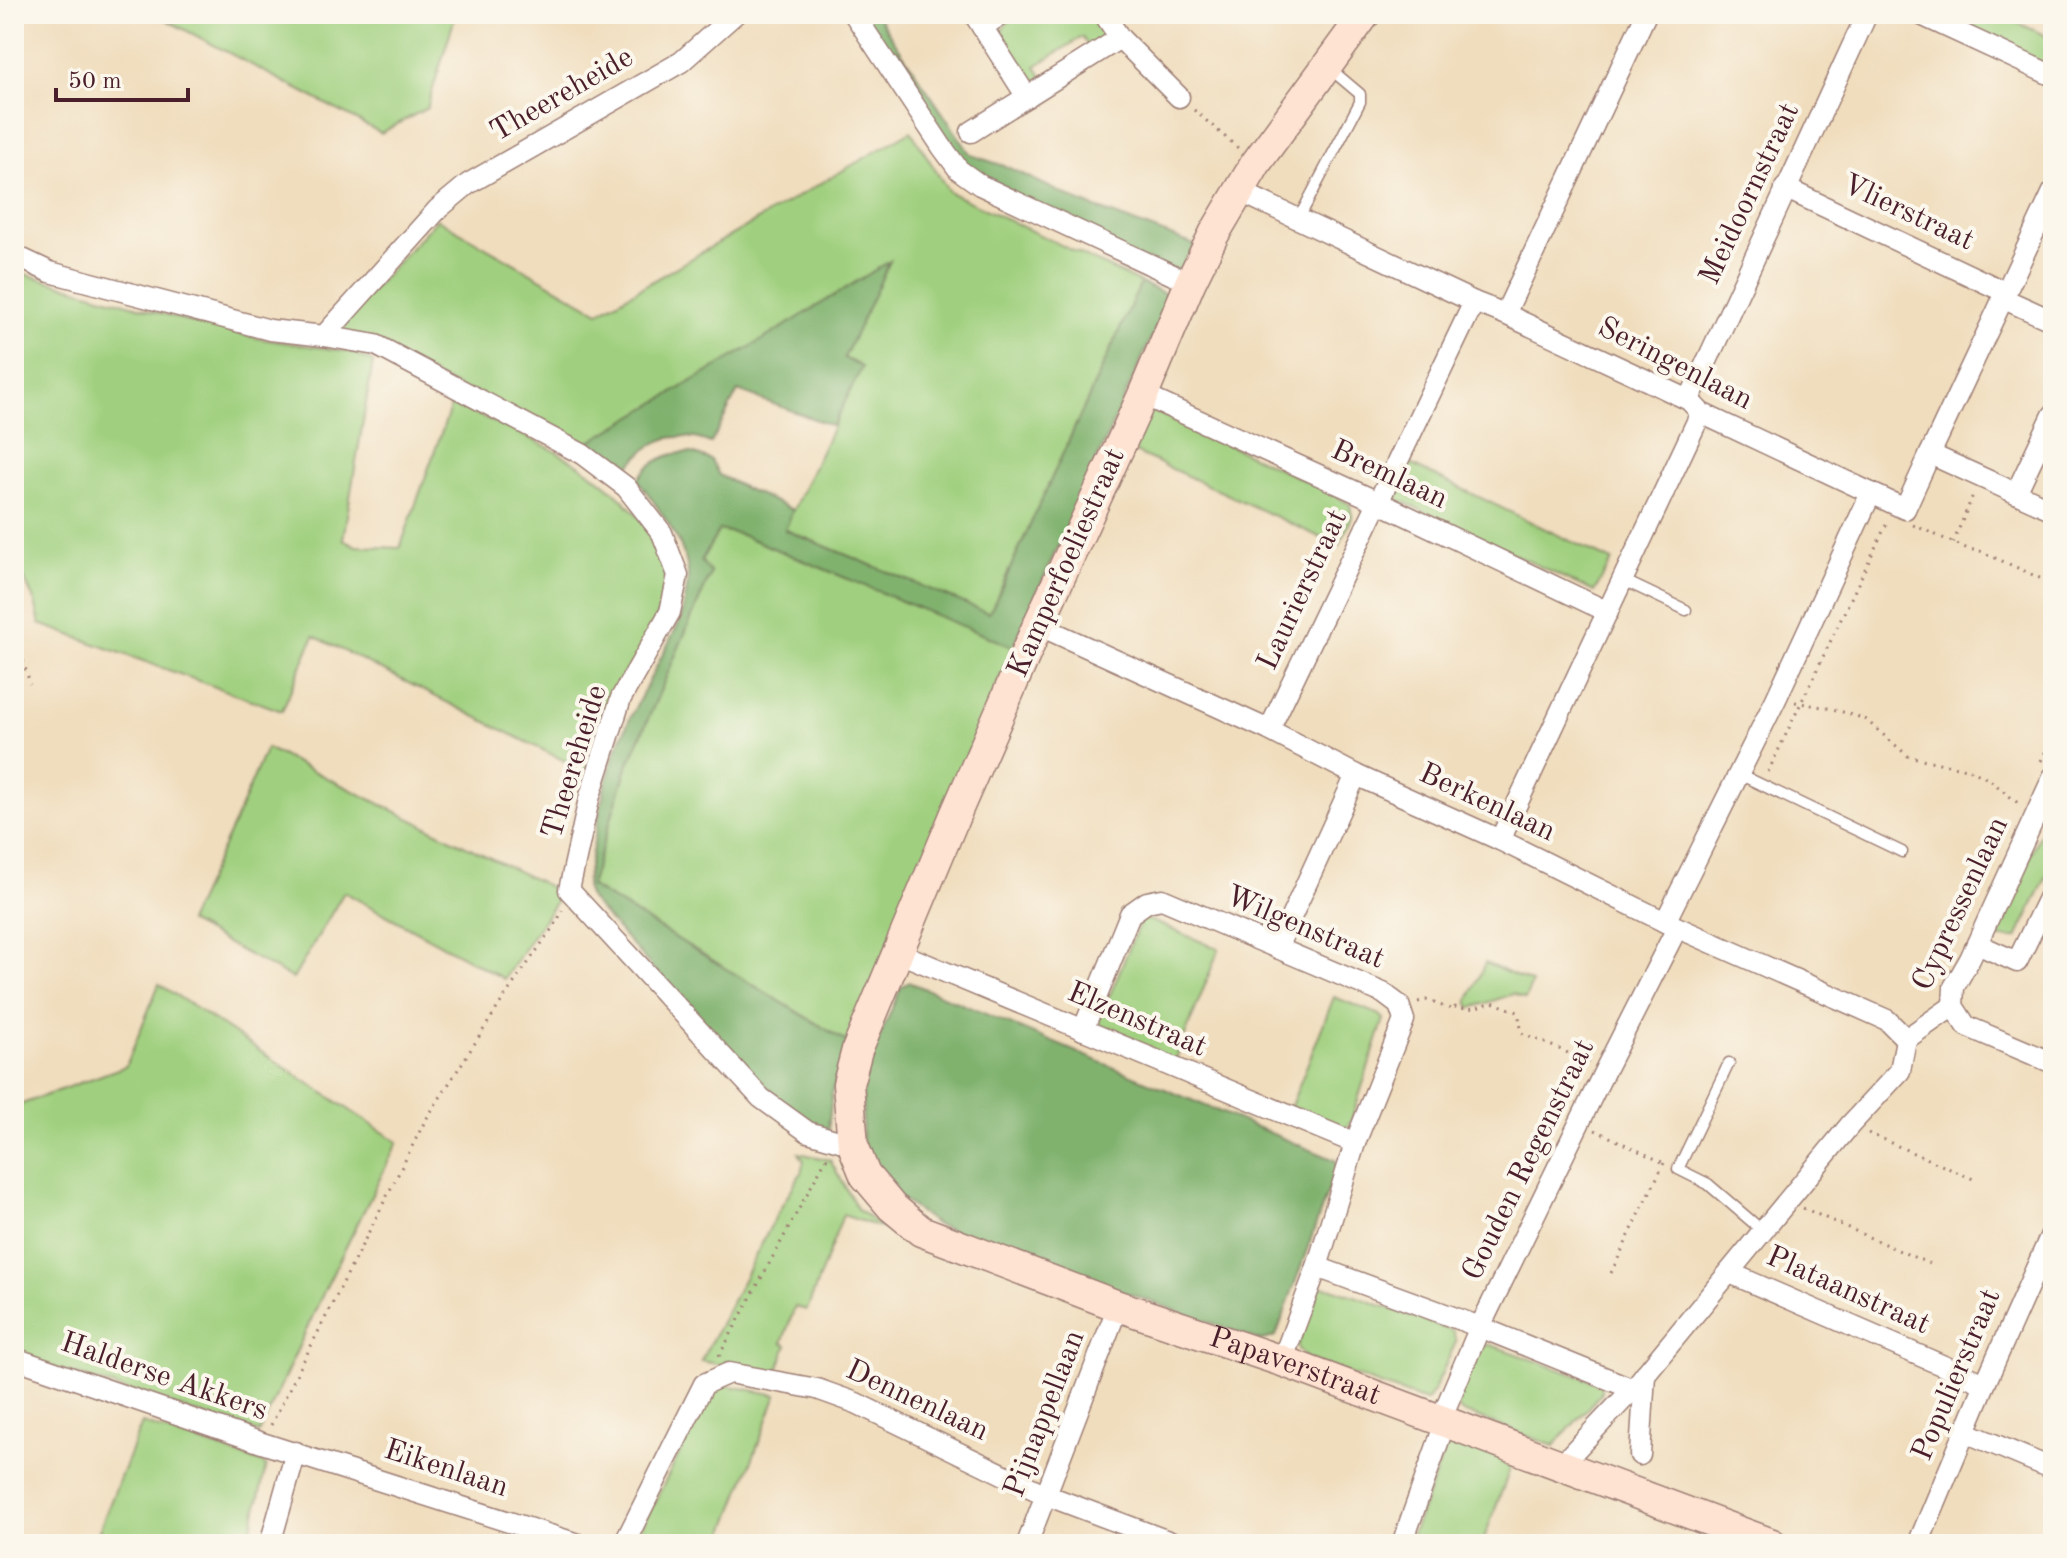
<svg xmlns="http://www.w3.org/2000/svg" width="2067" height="1558" viewBox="0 0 2067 1558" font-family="'Old Standard TT',serif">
<rect width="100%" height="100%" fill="#fbf7ec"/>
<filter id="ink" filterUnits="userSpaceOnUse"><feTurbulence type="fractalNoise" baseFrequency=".0125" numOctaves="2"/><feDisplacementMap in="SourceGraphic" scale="16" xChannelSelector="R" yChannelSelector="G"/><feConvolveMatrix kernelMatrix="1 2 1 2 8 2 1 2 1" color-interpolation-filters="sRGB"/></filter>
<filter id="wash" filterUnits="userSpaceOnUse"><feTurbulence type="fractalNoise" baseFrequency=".006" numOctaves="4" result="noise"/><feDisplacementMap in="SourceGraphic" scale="32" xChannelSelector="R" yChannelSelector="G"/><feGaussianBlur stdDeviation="1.8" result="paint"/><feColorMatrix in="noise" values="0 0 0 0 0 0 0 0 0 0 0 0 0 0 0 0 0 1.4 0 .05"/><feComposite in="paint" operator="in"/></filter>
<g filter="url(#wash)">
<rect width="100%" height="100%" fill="#f0ddbd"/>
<!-- green -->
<g fill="#a0d07f" stroke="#757855" stroke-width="2">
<polygon points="155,14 456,14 427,108 381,133"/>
<path d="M1021 14H1096C1102 24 1105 29 1102 41L1090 49 1082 37 1036 66 1044 80C1036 83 1032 83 1025 78L1000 37C1002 24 1011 20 1021 14Z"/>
<polygon points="1934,14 1999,14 2053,39 2053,70"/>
<polygon points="911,131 949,192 1141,283 993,606 988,614 784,529 861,368 843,359 889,262 772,334 583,446 341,332 346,319 437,219 599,312"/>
<path d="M14 271 191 322 261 339 351 352 373 362 343 539 356 546 400 548 452 403C512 432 578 453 625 502 630 508 637 513 641 520 645 527 649 535 652 542 667 573 670 583 657 617 637 668 600 718 587 772L314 636 282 711 40 624 35 602 14 556Z"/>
<polygon points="1152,410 1317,486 1350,504 1352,517 1339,546 1133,451"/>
<polygon points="1406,462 1612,561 1594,592 1397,499 1393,491"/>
<polygon points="719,530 739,534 1013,647 847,1042 590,886 626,770 710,574 701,561"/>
<polygon points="266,748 558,891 556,901 504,979 344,892 293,979 188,922 239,812"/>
<polygon points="2053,806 2053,863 2017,938 1999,938 1996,931 1997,926"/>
<polygon points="1142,917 1219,949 1174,1064 1096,1028"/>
<polygon points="1485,963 1532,983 1525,999 1513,994 1471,1008 1468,1001"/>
<polygon points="159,984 398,1142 326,1287 259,1433 14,1355 14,1107 126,1066"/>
<polygon points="1334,997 1380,1015 1384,1019 1351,1121 1343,1133 1289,1111"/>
<polygon points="799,1153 830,1160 858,1210 885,1229 843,1215 807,1310 795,1307 782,1343 787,1345 776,1375 701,1361 777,1214 801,1173 804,1161"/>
<polygon points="1320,1287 1335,1289 1453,1331 1456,1342 1434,1390 1426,1401 1307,1359 1298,1349 1297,1346"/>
<polygon points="1482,1345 1491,1345 1595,1382 1601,1385 1601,1393 1554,1446 1460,1411 1456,1401"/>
<polygon points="720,1384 777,1395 720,1544 633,1544 712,1390"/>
<polygon points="142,1423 263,1463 266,1467 248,1544 116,1544 96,1538"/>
<polygon points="1450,1438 1513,1461 1482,1544 1408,1544"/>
</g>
<!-- forest -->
<g fill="#80b26e" stroke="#65684c" stroke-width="2">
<polygon points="859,14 876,14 971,155 1010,168 1080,202 1195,245 1177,280 961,179"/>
<path d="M890 261 844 358 862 367 833 426 738 391 711 443C673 428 648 440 625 472L583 446 772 334Z"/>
<path d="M1141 283 1170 296 1013 647 739 534 719 530 701 561 711 573 626 770 590 886 847 1042 832 1093 828 1132 798 1128 590 899 587 893 586 883 604 790 615 752 633 712 681 619C684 605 688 590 688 575 688 545 655 504 638 480 648 462 671 451 691 453 697 454 704 458 711 460L719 475 744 488 793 510 785 530 988 613 993 606Z"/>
<polygon points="909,982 1335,1160 1337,1166 1276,1336 1261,1341 937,1225 889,1190 862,1145 863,1085 871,1058 901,987"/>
</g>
</g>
<g filter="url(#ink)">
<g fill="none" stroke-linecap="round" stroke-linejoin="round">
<!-- lane casing -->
<g stroke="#9d7e74" stroke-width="13">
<g id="lane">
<polyline points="1299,218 1360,102 1360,94 1328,67"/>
<polyline points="1623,580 1686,610"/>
<polyline points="1739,774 1902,852"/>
<polyline points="1729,1063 1678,1169 1708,1184 1764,1232"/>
</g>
</g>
<!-- street casing -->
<g stroke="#9d7e74" stroke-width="23">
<g id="street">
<polyline points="854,14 942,147 959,170 980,185 1190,283"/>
<polyline points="974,14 1027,97"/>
<polyline points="1104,14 1120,38 1179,97"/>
<polyline points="1919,14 2053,76"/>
<polyline points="982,27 1002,14"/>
<polyline points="971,132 1120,38"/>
<polyline points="1785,188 2005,292"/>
<polyline points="1239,191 1474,302 1505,314 1689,400 1701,413 1905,509 1930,454 2053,510"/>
<polyline points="14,255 50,272 270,330 324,336 376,345 582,454 626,487 662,533 678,575 670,612 621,698 589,799 569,890 761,1098 808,1132 853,1145"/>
<polyline points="2002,298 2053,321"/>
<polyline points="1505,314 1646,14"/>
<polyline points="324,336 438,209 468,184 681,62 735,14"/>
<polyline points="1143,395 1378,502 1608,612"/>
<polyline points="1689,400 1867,14"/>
<polyline points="1930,454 2053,192"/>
<polyline points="2016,493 2053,415"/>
<polyline points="1038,625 1269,730 1356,775 1500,840 1665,922 1887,1020 1906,1039"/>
<polyline points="1269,730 1474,302"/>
<polyline points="1500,840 1701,413"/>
<polyline points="1665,922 1776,699 1871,493"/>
<polyline points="1977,944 2017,962 2053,888"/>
<polyline points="1277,948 1356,775"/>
<polyline points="897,952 1355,1143"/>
<polyline points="1953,1006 1966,1026 2053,1063"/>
<polyline points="1083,1030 1130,914 1147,902 1162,899 1383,993 1399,1005 1404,1020 1355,1143 1317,1267 1282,1361"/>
<polyline points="1317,1267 1480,1327 1633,1389"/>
<polyline points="1730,1273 1985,1384"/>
<polyline points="14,1358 262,1443 578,1544"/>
<polyline points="1440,1421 1480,1327 1605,1070 1677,928"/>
<polyline points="1965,1432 2053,1469"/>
<polyline points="1640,1455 1645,1374"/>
<polyline points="1560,1466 1633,1389 1850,1125 1900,1071 1906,1039 1953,1006 1954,987 1970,959 2053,777"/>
<polyline points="270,1544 296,1452"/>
<polyline points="624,1544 704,1384 729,1373 817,1389 856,1403 1046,1495 1176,1544"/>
<polyline points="1027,1544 1118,1306"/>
<polyline points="1402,1544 1445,1423"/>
<polyline points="1918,1544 1985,1384 2053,1230"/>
</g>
</g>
<!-- secondary casing -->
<g stroke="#9d7e74" stroke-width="33">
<g id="secondary">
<path id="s1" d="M1365 14 1256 163 1214 234 1190 283 1143 395 1038 625 956 813 857 1050 848 1084 853 1145 865 1175 892 1207 921 1231 1118 1306 1282 1361 1772 1544"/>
</g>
</g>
<!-- path -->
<g stroke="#9d7e74" stroke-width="3" stroke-dasharray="2 6" stroke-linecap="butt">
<polyline points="1194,110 1239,149"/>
<polyline points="1913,525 1968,549 1980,551 2053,584"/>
<polyline points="1953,543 1973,495"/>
<polyline points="14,630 30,684"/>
<polyline points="1795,702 1833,709 1865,719 1908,756 1970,770 1990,780 2019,804"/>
<polyline points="2041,761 2053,736"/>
<polyline points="1768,772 1887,523"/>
<polyline points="2042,848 2053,853"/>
<path d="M1418 1002 1426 1000 1453 1010 1455 1007C1469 1011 1479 1007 1492 1002L1518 1012 1522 1033 1589 1062"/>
<polyline points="1595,1130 1664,1163"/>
<polyline points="1868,1133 1973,1179"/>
<polyline points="1803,1208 1932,1265"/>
<polyline points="1611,1273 1664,1163"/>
<polyline points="719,1356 826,1159 830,1158"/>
<polyline points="271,1425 425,1121 505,996 558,920 562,910"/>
</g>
<!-- lane -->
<use href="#lane" stroke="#fff" stroke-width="10"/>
<!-- street -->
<use href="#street" stroke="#fff" stroke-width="20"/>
<!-- secondary -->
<use href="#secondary" stroke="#fee3d2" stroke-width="30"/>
</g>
</g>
<g text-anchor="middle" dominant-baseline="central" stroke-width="8" stroke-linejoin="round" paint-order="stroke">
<!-- street labels -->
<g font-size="30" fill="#4a1f2b" stroke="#fbf7ec">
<text transform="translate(562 95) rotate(-30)">Theereheide</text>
<text transform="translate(1750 194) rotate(-65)">Meidoornstraat</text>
<text transform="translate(1908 213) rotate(25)">Vlierstraat</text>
<text transform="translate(1675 364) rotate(27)">Seringenlaan</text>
<text transform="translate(1389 475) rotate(25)">Bremlaan</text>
<text transform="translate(1067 563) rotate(-66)">Kamperfoeliestraat</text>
<text transform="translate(1303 590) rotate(-65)">Laurierstraat</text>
<text transform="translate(575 762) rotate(-73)">Theereheide</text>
<text transform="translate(1487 803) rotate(25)">Berkenlaan</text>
<text transform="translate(1961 904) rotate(-65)">Cypressenlaan</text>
<text transform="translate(1305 928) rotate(23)">Wilgenstraat</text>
<text transform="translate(1137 1020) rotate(23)">Elzenstraat</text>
<text transform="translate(1529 1160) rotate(-64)">Gouden Regenstraat</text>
<text transform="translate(1848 1291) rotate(24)">Plataanstraat</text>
<text stroke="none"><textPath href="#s1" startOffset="1764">Papaverstraat</textPath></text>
<text transform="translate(1957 1375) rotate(-67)">Populierstraat</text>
<text transform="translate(164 1377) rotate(19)">Halderse Akkers</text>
<text transform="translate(917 1401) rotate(25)">Dennenlaan</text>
<text transform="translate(1045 1414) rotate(-69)">Pijnappellaan</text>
<text transform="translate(446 1469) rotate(18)">Eikenlaan</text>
</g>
</g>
<!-- margin -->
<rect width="2067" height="1558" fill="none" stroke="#fbf7ec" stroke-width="48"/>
<!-- scale -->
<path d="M56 88v12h132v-12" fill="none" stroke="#4a1f2b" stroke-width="4"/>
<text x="68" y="88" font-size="24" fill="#4a1f2b" stroke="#fbf7ec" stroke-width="6" paint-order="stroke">50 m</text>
</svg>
